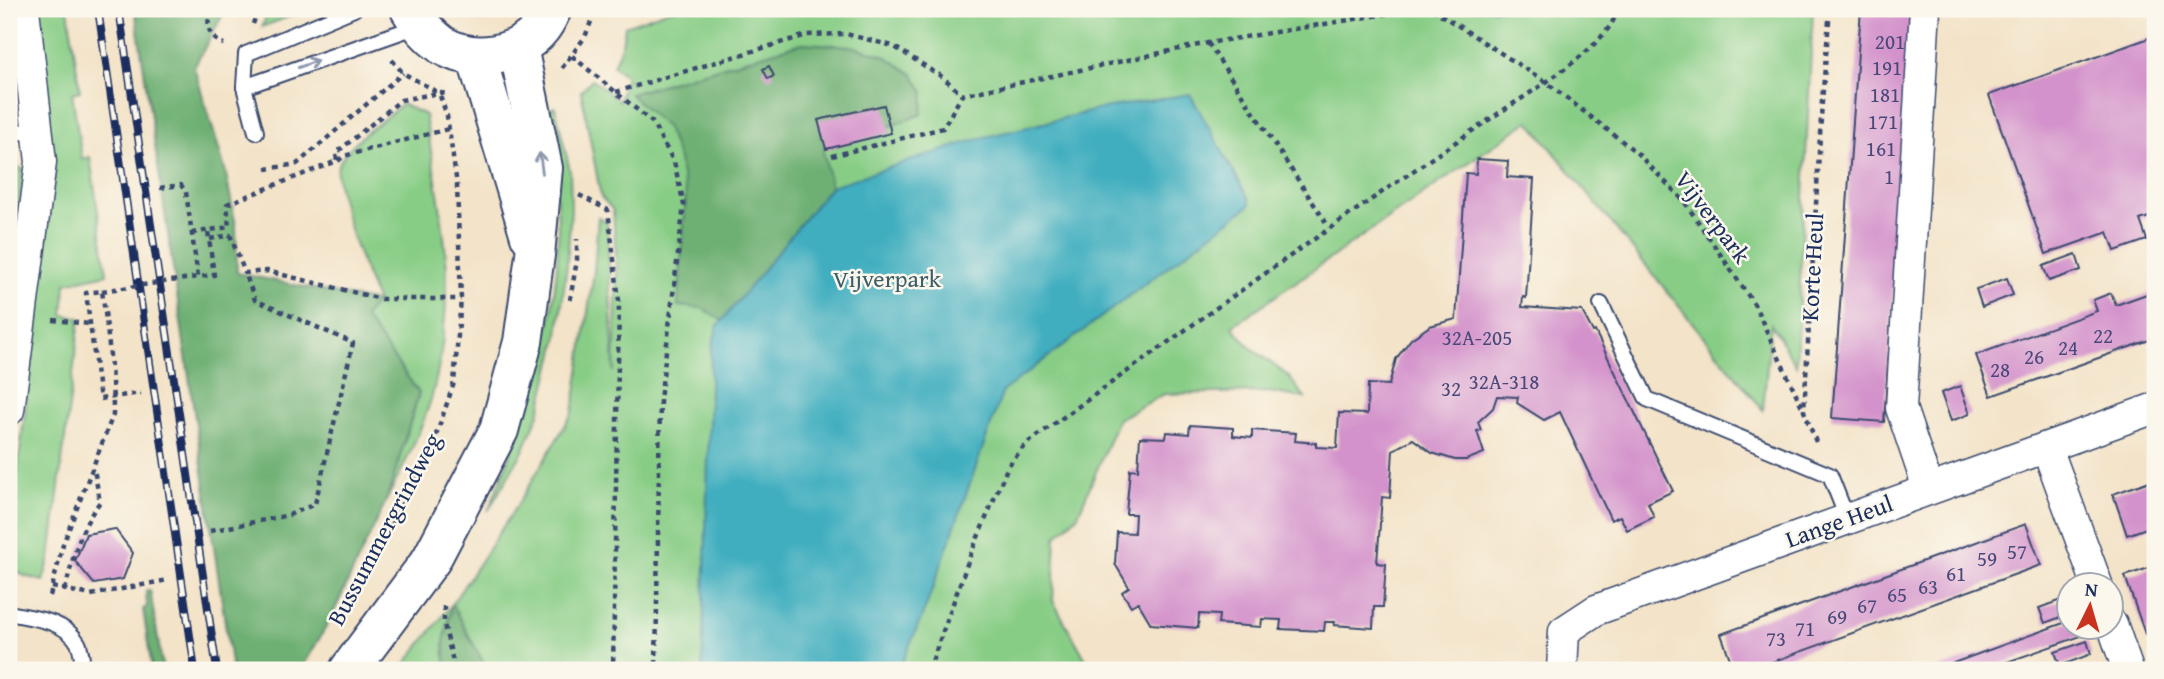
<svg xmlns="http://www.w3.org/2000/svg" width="2164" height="679" viewBox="0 0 2164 679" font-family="'Gentium Book Plus',serif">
<rect width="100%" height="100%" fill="#fbf7ec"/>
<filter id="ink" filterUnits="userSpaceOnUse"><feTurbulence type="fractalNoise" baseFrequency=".0143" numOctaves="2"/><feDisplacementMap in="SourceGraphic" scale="14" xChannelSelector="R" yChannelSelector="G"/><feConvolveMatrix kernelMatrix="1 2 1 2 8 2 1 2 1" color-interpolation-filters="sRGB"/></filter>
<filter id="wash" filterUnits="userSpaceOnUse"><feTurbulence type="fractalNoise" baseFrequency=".00686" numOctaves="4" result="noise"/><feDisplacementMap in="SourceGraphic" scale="28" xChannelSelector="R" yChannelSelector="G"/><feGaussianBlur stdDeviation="1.57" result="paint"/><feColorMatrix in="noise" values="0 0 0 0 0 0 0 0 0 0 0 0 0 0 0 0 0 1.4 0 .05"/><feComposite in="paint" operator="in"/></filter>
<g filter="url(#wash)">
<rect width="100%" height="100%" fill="#f3e3c8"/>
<!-- green -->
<g fill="#88cd86" stroke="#527e72" stroke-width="2">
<polygon points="36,9 68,9 80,91 72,93 82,159 90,157 107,274 66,283 63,315 80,318 50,558 43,581 25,576 9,568 9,543 54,172"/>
<polygon points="281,9 309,9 262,27 267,14"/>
<path d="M450 9H505C488 25 467 21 450 9Z"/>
<polygon points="672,9 1813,9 1796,366 1771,324 1763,410 1529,121 1232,326 1250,347 1288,376 1305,398 1268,392 1164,394 1118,419 1078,515 1056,537 1053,601 1086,660 1069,670 484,670 485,666 452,606 444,642 446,670 401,670 452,604 520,501 573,412 594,272 598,217 607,221 614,372 617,271 613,210 601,197 581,91 592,79 619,101 626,76 613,66 622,44 625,26"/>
<path d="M402 104 425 115C432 159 441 203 445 247 450 289 443 356 432 396 421 432 404 466 387 499L419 393 364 317 377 302C368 279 328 181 339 163 353 138 381 123 402 104Z"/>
<path d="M555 107 570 171 571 209 567 265 557 341 539 414 523 451 488 511C524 422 559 330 558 232 558 191 551 151 544 110Z"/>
</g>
<!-- forest -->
<g fill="#6eb073" stroke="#447068" stroke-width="2">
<polygon points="135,9 226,9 194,67 225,169 236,226 237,273 377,302 364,317 419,393 387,499 330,620 301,670 232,670"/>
<polygon points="9,27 18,82 9,105"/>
<polygon points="802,43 851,46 883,55 913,74 924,92 922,114 888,127 831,140 823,151 831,186 723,321 702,308 678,306 686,195 679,160 667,128 630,94"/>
<polygon points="9,165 24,169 14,258 9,256"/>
<polygon points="146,590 150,590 163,670 152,670 143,609 147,607"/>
<polygon points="452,604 485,666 484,670 446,670 444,642"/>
</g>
<!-- water -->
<polygon fill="#41aebf" stroke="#2e6e8e" stroke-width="2" points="1190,94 1249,199 1250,205 1003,391 926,607 899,670 702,670 711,351 717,327 831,186 981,138 1105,108"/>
<g id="blocks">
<!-- building -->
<g fill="#d392cb">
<polygon points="1861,9 1913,9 1884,422 1832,418"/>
<polygon points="2155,36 2155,215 2140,220 2147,240 2115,251 2108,232 2046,254 1989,95"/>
<polygon points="769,66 774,76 768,79 763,69"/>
<polygon points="884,105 891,133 826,149 818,120"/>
<polygon points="1477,159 1508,161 1507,177 1534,179 1526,298 1523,297 1522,307 1582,311 1593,332 1595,331 1673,491 1648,503 1654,517 1627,530 1620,516 1611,520 1560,412 1544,420 1517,403 1518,397 1497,396 1493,408 1478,422 1481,430 1477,431 1484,453 1466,460 1455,460 1432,453 1413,439 1393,450 1390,498 1382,497 1377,563 1386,564 1383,607 1374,607 1373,628 1334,625 1335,622 1325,622 1324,631 1280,629 1281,620 1262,619 1261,627 1218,624 1219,615 1199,614 1198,628 1151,624 1138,602 1131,606 1122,592 1129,587 1115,564 1117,532 1134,533 1135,514 1126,514 1130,469 1138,470 1140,437 1166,438 1167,432 1189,434 1190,425 1233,428 1233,436 1252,438 1252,430 1296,433 1295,441 1316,443 1316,447 1337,448 1339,413 1367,414 1368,384 1389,385 1396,359 1411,339 1430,326 1456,319 1466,173 1476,174"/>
<polygon points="2076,254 2081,270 2049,281 2043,266"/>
<polygon points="2007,278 2013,295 1982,307 1976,289"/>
<polygon points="2155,291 2155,338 1991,396 1976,355 2097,311 2093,300 2111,293 2116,305"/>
<polygon points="1960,386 1970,414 1951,421 1941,393"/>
<polygon points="2155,479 2155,525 2127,535 2113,494"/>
<polygon points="2026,524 2041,565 1750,670 1734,670 1721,634"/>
<polygon points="115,529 133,553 123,579 94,584 75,561 86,534"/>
<polygon points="2155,566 2155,631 2145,634 2125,576"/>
<polygon points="2069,597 2069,614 2045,623 2039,608"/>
<polygon points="2069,621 2069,626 2081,626 2084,635 1984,670 1934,670"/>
<polygon points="2087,641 2091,654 2060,666 2055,652"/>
</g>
</g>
</g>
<g filter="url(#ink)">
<use href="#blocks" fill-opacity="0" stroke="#3b4a6e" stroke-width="2"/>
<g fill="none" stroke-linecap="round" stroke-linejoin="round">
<!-- service casing -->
<g stroke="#3b4a6e" stroke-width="18">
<g id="service">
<polyline points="244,87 418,26"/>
<polyline points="9,129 38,136"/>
<polyline points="256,132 244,87 246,54 354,9"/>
<polyline points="1601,304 1647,399 1830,475 1847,518"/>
<path d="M9 613C32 618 65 620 78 643 82 650 82 662 83 670"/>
</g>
</g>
<!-- minor casing -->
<g stroke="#3b4a6e" stroke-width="33">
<g id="minor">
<polyline points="1925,9 1901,408 1928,488"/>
<polyline points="9,410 41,162 24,9"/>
<polyline points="2047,448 2097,584"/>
<polyline points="2112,624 2128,670"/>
<polyline points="1562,670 1564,631 1596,610 2155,408"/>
</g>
</g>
<!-- primary casing -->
<g stroke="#3b4a6e" stroke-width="42">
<g id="primary">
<path d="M410 9C418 23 428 35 442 45 473 64 519 56 541 28 546 22 549 15 552 9"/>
<polyline points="476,56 530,236"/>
<polyline points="349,670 431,560 499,430 523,342 535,255 543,168 518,47"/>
</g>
</g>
<!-- path -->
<g stroke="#3b4a6e" stroke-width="4.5" stroke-dasharray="5 5" stroke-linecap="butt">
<path d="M210 9C207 26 207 37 224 44"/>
<polyline points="1432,9 1546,82 1636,152 1684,201 1754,304 1804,411"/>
<polyline points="595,12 607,9"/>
<polyline points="253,24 257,12 264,9"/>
<polyline points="1208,43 1329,227"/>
<polyline points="572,56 652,122 674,162 684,205 660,400 656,670"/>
<polyline points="392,60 403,73 439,93"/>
<polyline points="562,68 585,37 596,9"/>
<polyline points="616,92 807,35 846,34 893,46 944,78 962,95 1208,43 1417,9"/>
<polyline points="832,156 943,128 962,95"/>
<polyline points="338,161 344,156 448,129"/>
<polyline points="266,169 297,164 403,73"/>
<polyline points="160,188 181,185 186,192 198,277 214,275 208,231"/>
<polyline points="579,195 608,210 619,301 613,670"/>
<polyline points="192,233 229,227 227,204 337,161 336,153 401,100 439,93 449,94"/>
<polyline points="210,239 230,235 245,273 267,271 381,299 461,299"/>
<polyline points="570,300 577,260 577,239"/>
<polyline points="53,320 90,324"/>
<polyline points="1816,442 1804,411 1822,101 1830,9"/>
<polyline points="210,531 289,515 315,504 353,343 255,300 245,273"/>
<polyline points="52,587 91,595 168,580"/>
<path d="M65 590C73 559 79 528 100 502L94 469"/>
<path d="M50 596 63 544 113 415C113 373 108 333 102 291L86 293 100 399 141 393"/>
<polyline points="444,606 444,624 455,670"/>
<polyline points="342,612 377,553 434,441 454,383 461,299 457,185 447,116 439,93"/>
<polyline points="307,670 312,662"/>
<path d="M929 670 970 556 1008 466 1026 444C1182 332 1337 221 1496 115 1526 95 1613 44 1617 9"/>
</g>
<!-- service -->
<use href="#service" stroke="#fff" stroke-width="14"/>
<!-- minor -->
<use href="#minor" stroke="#fff" stroke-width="30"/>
<!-- primary -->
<use href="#primary" stroke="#fff" stroke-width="38"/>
<!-- rail casing -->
<g stroke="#1b2f5e" stroke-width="8">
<g id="rail">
<polyline points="98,9 195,670"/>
<polyline points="119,9 217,670"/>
</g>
</g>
<!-- rail -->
<use href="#rail" stroke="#fbf7ec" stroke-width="5" stroke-dasharray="16" stroke-linecap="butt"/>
<!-- path-bridge -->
<polyline stroke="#3b4a6e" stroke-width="4.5" stroke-dasharray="5 5" stroke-linecap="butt" points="102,291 198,277"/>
</g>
<!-- one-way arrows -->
<defs><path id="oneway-shaft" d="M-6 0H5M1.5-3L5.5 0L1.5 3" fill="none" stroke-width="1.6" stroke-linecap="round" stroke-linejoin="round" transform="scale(1.75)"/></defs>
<g stroke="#8d97ae">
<use href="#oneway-shaft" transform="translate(308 64) rotate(-20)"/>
<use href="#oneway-shaft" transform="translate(541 163) rotate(-98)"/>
</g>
</g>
<g text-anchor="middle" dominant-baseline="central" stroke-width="5" stroke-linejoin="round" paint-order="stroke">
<!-- number labels -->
<g font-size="21" fill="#494879">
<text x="1890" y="41">201</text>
<text x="1887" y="67">191</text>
<text x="1885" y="94">181</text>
<text x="1883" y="121">171</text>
<text x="1881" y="148">161</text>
<text x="1889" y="176">1</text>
<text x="2103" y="335">22</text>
<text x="1477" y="337">32A-205</text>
<text x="2068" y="347">24</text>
<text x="2034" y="356">26</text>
<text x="2000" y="369">28</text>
<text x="1504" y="381">32A-318</text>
<text x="1451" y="388">32</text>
<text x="2017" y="551">57</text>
<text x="1987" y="558">59</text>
<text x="1956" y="573">61</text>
<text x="1928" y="586">63</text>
<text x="1897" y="594">65</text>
<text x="1867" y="605">67</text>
<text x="1837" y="616">69</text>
<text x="1805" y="628">71</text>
<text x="1776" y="638">73</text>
</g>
<!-- street labels -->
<g font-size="24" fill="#1b2f5e" stroke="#fbf7ec">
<text transform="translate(1713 217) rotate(53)">Vijverpark</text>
<text transform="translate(1812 267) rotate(-87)">Korte Heul</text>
<text transform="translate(1839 521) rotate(-20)">Lange Heul</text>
<text transform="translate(384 529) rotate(-62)">Bussummergrindweg</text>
</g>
<!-- park labels -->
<g font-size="24" fill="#3c5e6a" stroke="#fbf7ec">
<text x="887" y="278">Vijverpark</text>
</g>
</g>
<!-- margin -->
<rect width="2164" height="679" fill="none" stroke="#fbf7ec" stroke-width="35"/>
<!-- north arrow -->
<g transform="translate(2090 606) rotate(5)"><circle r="33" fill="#fbf7ec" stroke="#a1a7b3" stroke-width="2"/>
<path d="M0-5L12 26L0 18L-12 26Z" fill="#c8321e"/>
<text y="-10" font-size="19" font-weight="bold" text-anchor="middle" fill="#1b2f5e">N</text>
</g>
</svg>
